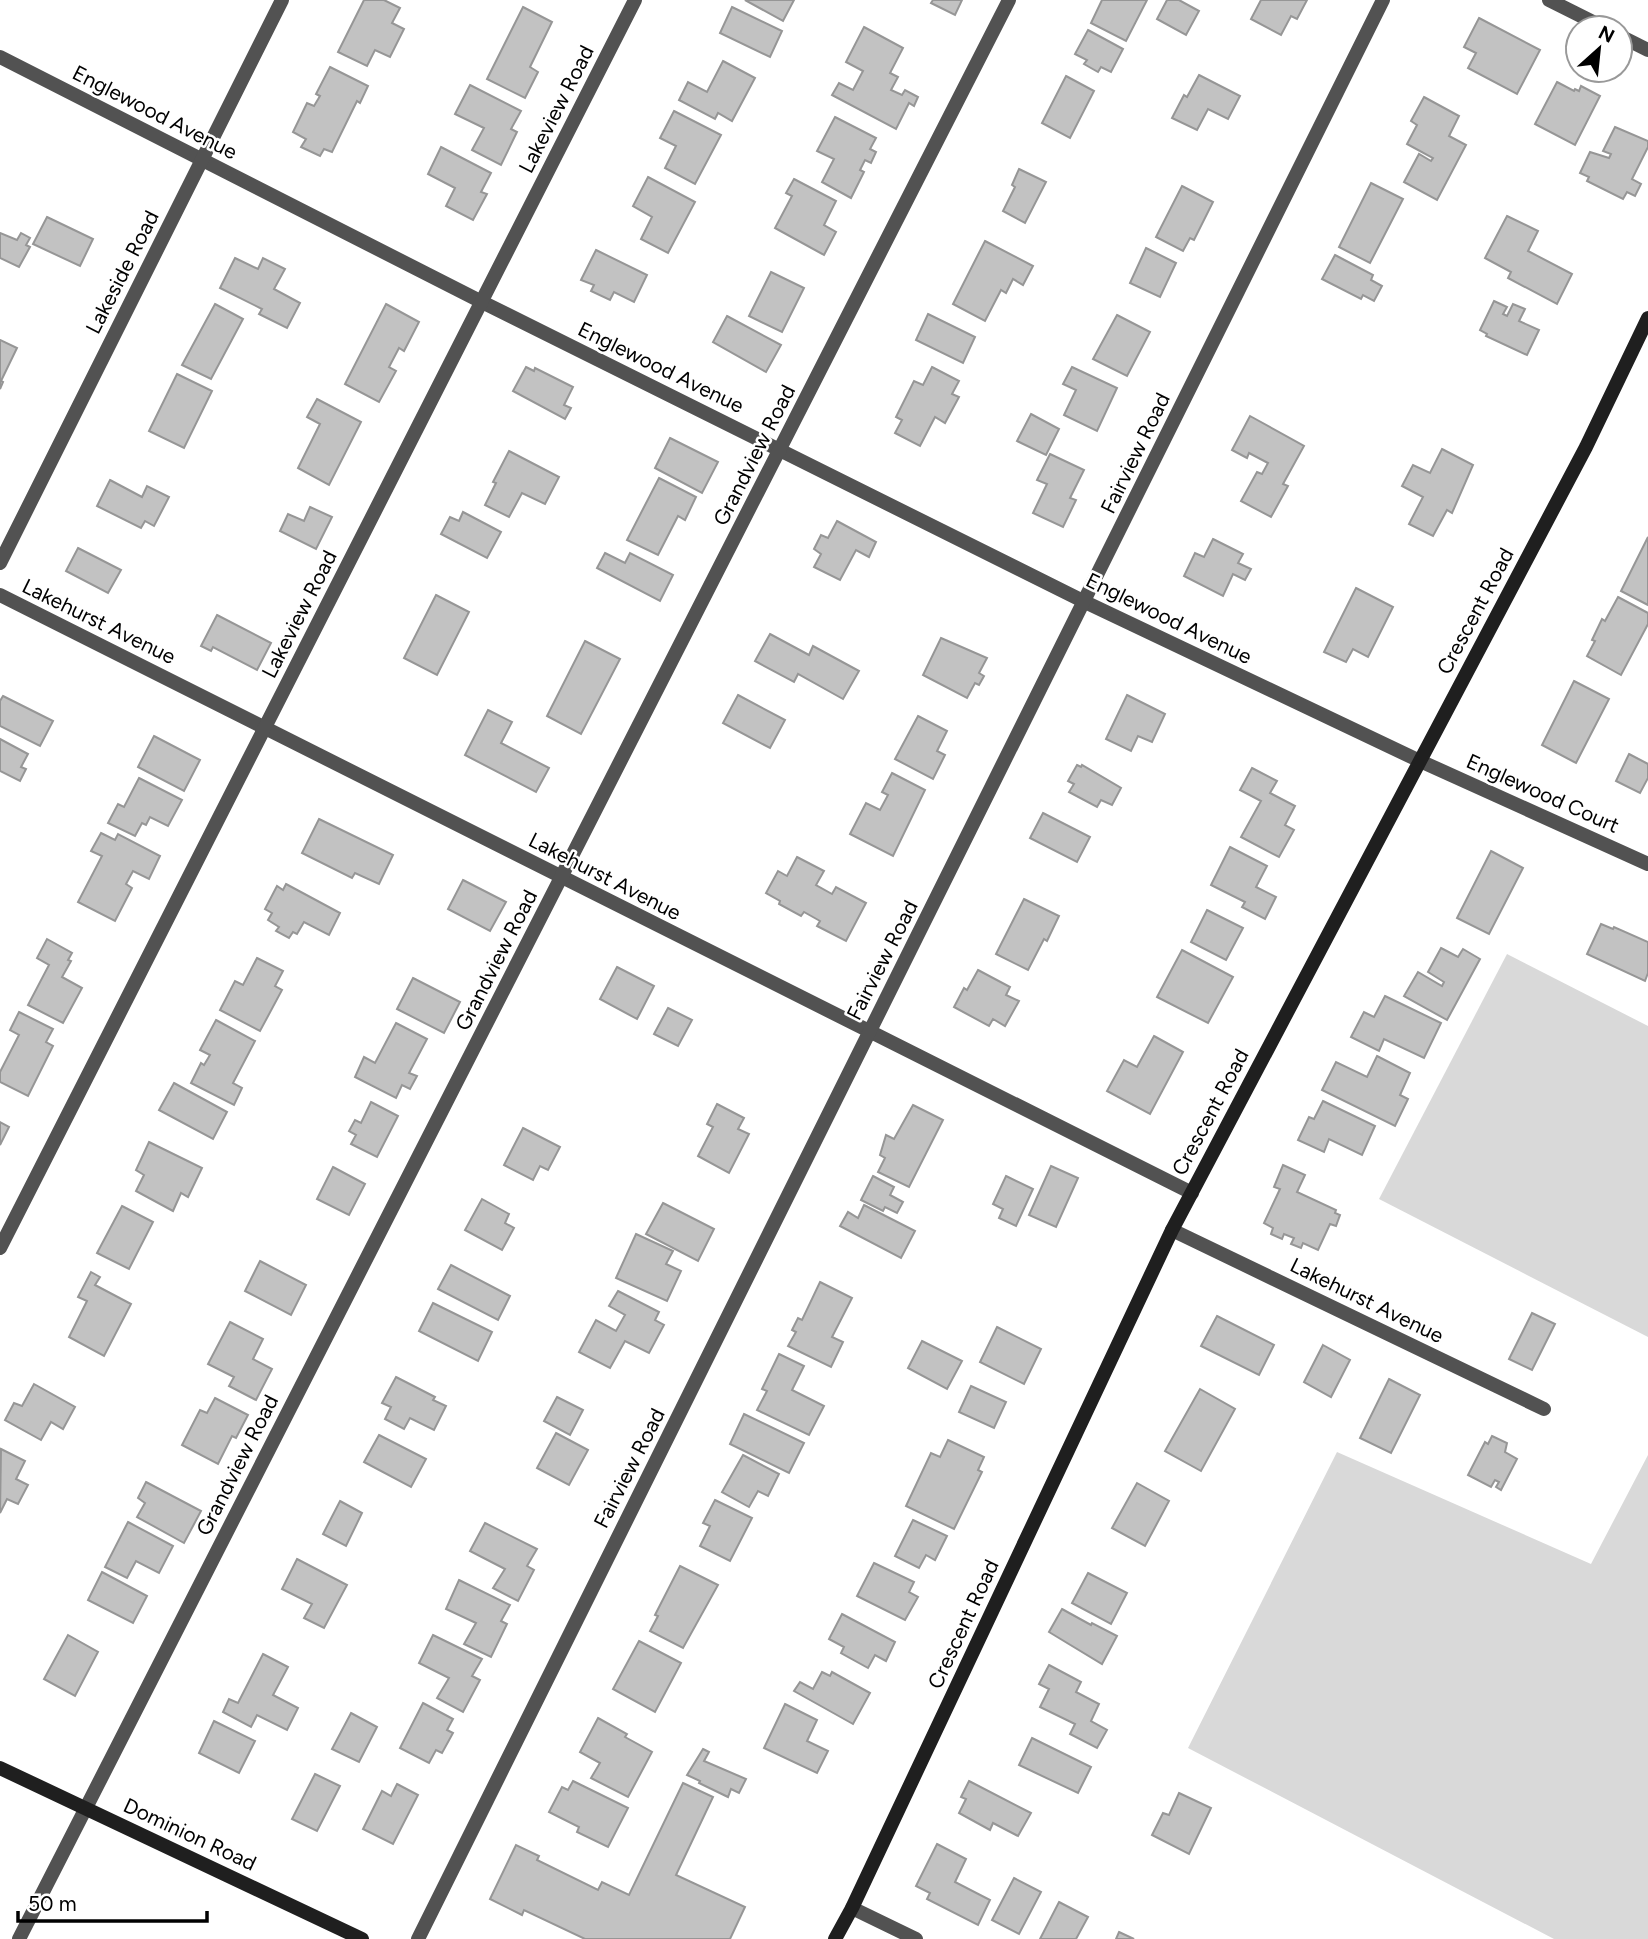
<svg xmlns="http://www.w3.org/2000/svg" width="1648" height="1939" viewBox="0 0 1648 1939" font-family="Figtree,sans-serif">
<rect width="100%" height="100%" fill="#fff"/>
<!-- green -->
<g fill="#d9d9d9">
<polygon points="1507,954 1648,1026 1648,1337 1379,1199"/>
<polygon points="1337,1452 1591,1564 1648,1455 1648,1939 1554,1939 1188,1748"/>
</g>
<!-- building -->
<g fill="#c2c2c2" stroke="#969696" stroke-width="2">
<polygon points="364,0 384,0 400,8 392,23 404,29 390,57 375,50 367,66 338,52"/>
<polygon points="745,0 794,0 783,21"/>
<polygon points="933,0 962,0 955,15 931,3"/>
<polygon points="1102,0 1147,0 1126,41 1091,23"/>
<polygon points="1167,0 1179,0 1199,11 1186,35 1157,19"/>
<polygon points="1261,0 1260,0 1307,0 1297,19 1291,16 1281,35 1251,19"/>
<polygon points="523,7 552,22 530,67 538,72 525,98 487,79"/>
<polygon points="732,7 782,31 770,57 720,33"/>
<polygon points="1479,18 1540,50 1517,94 1468,68 1476,53 1464,47"/>
<polygon points="864,27 903,48 890,73 898,77 891,90 902,95 905,90 918,97 914,106 909,103 896,129 832,95 839,83 853,90 863,71 846,62"/>
<polygon points="1088,30 1123,49 1111,72 1101,67 1098,72 1084,64 1087,60 1075,54"/>
<polygon points="723,61 755,78 732,121 718,113 715,119 679,100 688,82 707,92"/>
<polygon points="330,67 368,86 360,103 357,101 332,152 324,149 320,156 301,147 306,139 293,132 307,103 314,106 320,96 316,94"/>
<polygon points="1199,75 1240,96 1228,119 1208,109 1197,130 1172,118 1184,95 1187,97"/>
<polygon points="1066,76 1094,91 1070,138 1042,123"/>
<polygon points="1557,82 1574,91 1575,89 1579,91 1581,86 1600,96 1575,145 1535,124"/>
<polygon points="470,85 521,111 511,129 517,132 501,165 472,150 484,128 455,114"/>
<polygon points="1424,97 1459,116 1449,136 1466,145 1437,200 1404,182 1419,154 1431,161 1433,158 1407,144 1417,125 1411,121"/>
<polygon points="674,111 721,135 695,184 665,168 676,146 660,138"/>
<polygon points="835,117 876,138 870,149 876,152 871,163 865,160 860,170 864,172 851,198 822,182 834,159 817,151"/>
<polygon points="1615,127 1648,141 1648,147 1632,179 1641,184 1635,196 1627,192 1623,199 1587,181 1589,177 1580,173 1590,152 1609,158 1611,154 1603,151"/>
<polygon points="441,147 491,173 481,192 487,194 473,220 446,206 455,188 428,174"/>
<polygon points="1019,169 1046,182 1025,223 1003,211 1015,187 1012,185"/>
<polygon points="648,177 695,202 668,253 641,239 652,217 633,206"/>
<polygon points="794,179 836,201 824,225 836,232 824,255 775,228 792,196 786,193"/>
<polygon points="1371,183 1403,199 1370,263 1339,247"/>
<polygon points="1182,186 1213,202 1194,240 1190,238 1183,251 1156,237"/>
<polygon points="1507,216 1538,231 1528,251 1572,274 1557,304 1508,278 1511,272 1485,258"/>
<polygon points="47,217 93,239 80,266 33,244"/>
<polygon points="0,233 17,240 21,233 30,238 26,245 30,247 19,267 0,258"/>
<polygon points="985,241 1033,266 1023,285 1013,279 1006,293 1001,290 985,321 953,304"/>
<polygon points="1146,248 1176,263 1160,297 1130,283"/>
<polygon points="596,250 647,275 634,302 614,292 610,300 591,291 594,285 581,280"/>
<polygon points="1335,255 1373,275 1371,280 1382,286 1374,301 1363,295 1361,299 1322,279"/>
<polygon points="235,258 258,269 263,258 285,269 274,289 300,303 287,328 259,314 262,309 220,288"/>
<polygon points="771,272 804,288 782,332 749,316"/>
<polygon points="1494,301 1507,307 1503,314 1507,316 1513,304 1525,309 1519,321 1539,330 1527,355 1486,336 1487,334 1480,330"/>
<polygon points="215,304 243,319 211,379 182,365"/>
<polygon points="386,304 419,322 404,351 399,348 389,367 396,371 379,402 345,384"/>
<polygon points="928,314 975,337 963,363 916,340"/>
<polygon points="1117,315 1150,332 1127,376 1093,359"/>
<polygon points="727,316 781,345 766,372 713,342"/>
<polygon points="0,340 17,348 1,381 3,382 0,389"/>
<polygon points="526,367 534,371 535,368 573,387 564,405 571,408 565,419 513,391"/>
<polygon points="932,367 959,381 952,394 959,397 945,423 935,417 920,446 895,433 902,420 896,417 914,381 923,385"/>
<polygon points="1072,367 1117,388 1097,431 1064,415 1076,390 1063,384"/>
<polygon points="177,374 212,391 184,448 149,431"/>
<polygon points="317,399 361,422 329,485 298,468 320,424 307,417"/>
<polygon points="1031,414 1059,429 1046,455 1017,441"/>
<polygon points="1250,416 1304,446 1283,484 1288,486 1271,517 1241,501 1257,472 1262,474 1268,463 1249,453 1247,458 1232,450"/>
<polygon points="670,438 718,462 702,493 655,468"/>
<polygon points="1442,449 1473,465 1452,513 1447,510 1433,536 1409,524 1423,497 1402,486 1413,465 1430,473"/>
<polygon points="509,451 559,477 545,504 522,493 509,517 485,505 496,483 493,482"/>
<polygon points="1050,454 1084,470 1070,498 1076,500 1063,527 1033,513 1047,484 1037,480"/>
<polygon points="659,478 696,497 685,520 678,516 658,555 627,540"/>
<polygon points="110,480 142,497 147,486 169,497 154,526 145,521 141,528 97,506"/>
<polygon points="310,507 332,517 316,549 280,531 288,514 304,521"/>
<polygon points="463,512 501,532 487,558 441,534 450,517 459,521"/>
<polygon points="837,521 876,542 869,557 856,550 840,580 814,567 821,554 814,549 821,535 828,538"/>
<polygon points="1648,537 1648,605 1621,591"/>
<polygon points="1213,539 1243,554 1238,563 1251,569 1245,580 1233,574 1223,596 1184,576 1195,553 1204,557"/>
<polygon points="78,548 121,570 108,593 66,571"/>
<polygon points="605,553 625,563 630,553 673,575 660,601 597,568"/>
<polygon points="1356,588 1393,607 1368,657 1353,649 1346,662 1324,652"/>
<polygon points="436,595 469,612 437,675 404,658"/>
<polygon points="1618,597 1648,613 1648,624 1621,675 1587,656 1595,641 1592,640 1602,619 1605,621"/>
<polygon points="217,615 271,643 257,670 213,647 211,651 201,646"/>
<polygon points="770,634 809,655 813,646 859,671 843,699 798,674 794,682 755,661"/>
<polygon points="941,638 987,658 979,673 984,676 979,685 975,683 967,698 923,675"/>
<polygon points="585,641 620,659 581,734 547,716"/>
<polygon points="1574,681 1609,699 1576,763 1542,745"/>
<polygon points="738,695 785,720 770,748 723,723"/>
<polygon points="1127,695 1165,714 1152,742 1138,736 1131,751 1106,739"/>
<polygon points="3,696 53,721 40,746 0,726 0,701"/>
<polygon points="488,710 512,722 501,743 549,768 536,792 465,755"/>
<polygon points="918,716 947,731 937,751 945,755 933,779 895,759"/>
<polygon points="154,736 200,760 184,791 138,767"/>
<polygon points="0,739 28,754 21,767 26,769 20,781 0,771"/>
<polygon points="1629,754 1648,764 1648,778 1640,793 1616,781"/>
<polygon points="1077,765 1081,767 1082,765 1121,788 1112,805 1101,800 1097,807 1069,792 1074,784 1068,781"/>
<polygon points="1252,768 1277,781 1270,793 1295,806 1285,825 1294,830 1279,857 1241,837 1261,801 1240,790"/>
<polygon points="892,773 925,790 893,856 850,834 866,803 880,810 888,795 882,792"/>
<polygon points="139,778 182,800 168,826 150,817 146,825 142,823 135,836 108,823 118,804 124,807"/>
<polygon points="1043,813 1090,837 1077,862 1030,838"/>
<polygon points="319,819 393,855 379,884 355,873 352,878 302,853"/>
<polygon points="101,833 115,840 118,834 160,856 149,879 133,871 126,884 132,888 115,921 78,902 102,856 91,851"/>
<polygon points="1230,847 1267,866 1256,887 1276,897 1265,919 1242,907 1245,902 1211,885"/>
<polygon points="1491,851 1523,868 1489,934 1457,918"/>
<polygon points="797,857 824,871 816,885 832,894 836,887 866,903 846,941 817,926 820,921 804,912 801,916 779,904 780,901 766,893 778,871 787,876"/>
<polygon points="463,880 506,902 490,931 448,909"/>
<polygon points="286,884 340,913 329,935 304,922 297,934 293,932 289,938 276,931 279,927 268,920 272,913 265,909 277,886 283,890"/>
<polygon points="1024,899 1059,916 1047,941 1044,939 1028,970 996,954"/>
<polygon points="1207,910 1243,928 1226,960 1191,942"/>
<polygon points="1601,924 1613,929 1614,927 1648,942 1648,973 1645,981 1587,954"/>
<polygon points="47,939 72,953 68,960 71,961 62,977 82,988 63,1023 28,1005 49,965 37,958"/>
<polygon points="1441,948 1458,957 1463,949 1480,959 1447,1020 1404,996 1418,972 1442,986 1444,982 1428,972"/>
<polygon points="1182,950 1233,977 1208,1023 1157,997"/>
<polygon points="257,958 283,971 275,986 282,990 260,1031 220,1010 235,981 243,985"/>
<polygon points="617,967 654,986 637,1019 600,999"/>
<polygon points="978,970 1010,987 1006,995 1019,1001 1005,1026 993,1019 989,1026 954,1007 964,988 967,990"/>
<polygon points="413,978 460,1002 444,1033 397,1009"/>
<polygon points="1385,996 1441,1023 1424,1058 1384,1039 1379,1051 1351,1037 1364,1012 1374,1017"/>
<polygon points="668,1008 692,1020 678,1046 654,1034"/>
<polygon points="19,1012 53,1029 46,1042 53,1046 28,1096 0,1082 0,1072 19,1035 10,1030"/>
<polygon points="216,1020 255,1041 233,1083 242,1088 234,1105 191,1083 201,1063 204,1065 210,1055 200,1050"/>
<polygon points="396,1023 427,1039 409,1073 417,1076 410,1089 402,1085 396,1098 355,1077 364,1057 375,1063"/>
<polygon points="1154,1036 1183,1052 1150,1114 1107,1091 1124,1060 1137,1067"/>
<polygon points="1377,1056 1410,1073 1400,1095 1408,1099 1395,1126 1322,1090 1336,1062 1367,1077"/>
<polygon points="174,1083 227,1112 213,1139 159,1110"/>
<polygon points="1323,1101 1375,1126 1362,1155 1329,1139 1324,1152 1298,1140 1309,1117 1314,1119"/>
<polygon points="371,1102 398,1116 377,1157 351,1144 356,1135 349,1131 355,1120 361,1123"/>
<polygon points="717,1104 744,1118 738,1129 749,1134 729,1173 698,1156 713,1127 707,1124"/>
<polygon points="913,1105 943,1120 909,1187 878,1172 885,1158 880,1155 886,1135 894,1139"/>
<polygon points="0,1122 9,1127 0,1145"/>
<polygon points="523,1128 560,1147 548,1170 540,1166 533,1180 504,1165"/>
<polygon points="149,1142 202,1168 188,1197 181,1193 173,1211 136,1191 144,1175 136,1170"/>
<polygon points="1283,1165 1305,1175 1297,1192 1336,1210 1335,1213 1340,1215 1336,1226 1330,1224 1318,1250 1303,1243 1301,1248 1291,1244 1294,1238 1284,1234 1282,1239 1271,1234 1273,1228 1264,1223 1280,1189 1274,1187"/>
<polygon points="1051,1166 1078,1178 1056,1227 1029,1215"/>
<polygon points="333,1167 365,1184 349,1215 317,1199"/>
<polygon points="873,1176 894,1187 890,1195 903,1202 897,1213 885,1207 883,1211 861,1200"/>
<polygon points="1006,1176 1033,1189 1016,1226 999,1218 1003,1209 993,1204"/>
<polygon points="482,1199 509,1214 505,1223 514,1228 502,1250 465,1230"/>
<polygon points="663,1203 714,1229 698,1261 646,1234"/>
<polygon points="864,1205 915,1231 901,1258 840,1226 848,1212 858,1218"/>
<polygon points="122,1206 153,1222 129,1269 97,1253"/>
<polygon points="636,1234 673,1251 666,1264 681,1271 667,1301 616,1278"/>
<polygon points="260,1261 306,1285 291,1315 245,1291"/>
<polygon points="451,1265 510,1296 498,1320 438,1289"/>
<polygon points="91,1272 100,1277 95,1285 131,1304 104,1356 69,1337 87,1301 78,1297"/>
<polygon points="820,1282 852,1298 832,1337 843,1342 831,1367 788,1346 796,1332 792,1330 798,1318 802,1320"/>
<polygon points="618,1291 659,1312 655,1320 664,1325 649,1353 625,1341 610,1368 579,1352 596,1320 616,1331 625,1315 609,1306"/>
<polygon points="433,1303 492,1332 478,1361 419,1331"/>
<polygon points="1532,1313 1555,1324 1532,1370 1509,1359"/>
<polygon points="1217,1316 1274,1345 1259,1375 1201,1346"/>
<polygon points="230,1322 263,1339 253,1359 272,1369 256,1400 229,1386 234,1377 208,1364"/>
<polygon points="997,1327 1041,1349 1024,1384 980,1362"/>
<polygon points="922,1341 962,1361 947,1389 908,1368"/>
<polygon points="1323,1345 1350,1360 1331,1397 1304,1382"/>
<polygon points="779,1354 804,1366 792,1390 824,1406 809,1435 757,1410 767,1391 762,1389"/>
<polygon points="396,1377 435,1397 433,1400 446,1406 434,1430 410,1418 404,1429 385,1419 391,1407 382,1403"/>
<polygon points="1389,1379 1420,1395 1391,1453 1360,1438"/>
<polygon points="34,1384 75,1407 63,1429 51,1422 41,1440 5,1420 14,1403 22,1406"/>
<polygon points="971,1386 1006,1402 994,1428 959,1412"/>
<polygon points="1200,1389 1235,1409 1201,1471 1165,1451"/>
<polygon points="557,1397 583,1410 570,1435 544,1421"/>
<polygon points="215,1398 248,1415 236,1438 232,1436 218,1464 182,1445 200,1410 207,1413"/>
<polygon points="744,1414 804,1443 789,1473 730,1444"/>
<polygon points="556,1433 588,1450 569,1485 537,1468"/>
<polygon points="379,1435 426,1459 411,1487 364,1462"/>
<polygon points="1492,1436 1507,1443 1505,1452 1517,1459 1501,1490 1496,1487 1499,1482 1495,1480 1491,1487 1468,1475 1485,1442 1488,1444"/>
<polygon points="948,1440 984,1457 978,1470 982,1472 954,1529 906,1506 931,1453 940,1457"/>
<polygon points="1,1449 25,1461 16,1479 28,1485 18,1504 7,1499 0,1513"/>
<polygon points="743,1455 779,1474 768,1496 758,1491 749,1507 722,1492"/>
<polygon points="146,1482 201,1511 184,1543 137,1517 145,1503 138,1498"/>
<polygon points="1137,1483 1169,1501 1145,1546 1112,1528"/>
<polygon points="715,1500 752,1518 730,1561 700,1546 710,1526 703,1523"/>
<polygon points="340,1501 362,1513 346,1546 323,1534"/>
<polygon points="913,1520 947,1536 935,1560 926,1555 919,1568 895,1556"/>
<polygon points="128,1522 173,1546 159,1573 136,1561 127,1578 105,1567"/>
<polygon points="485,1523 537,1549 527,1566 534,1570 518,1601 493,1588 505,1569 470,1551"/>
<polygon points="297,1559 347,1585 324,1628 304,1618 312,1604 282,1589"/>
<polygon points="874,1563 914,1582 909,1592 918,1597 905,1620 857,1596"/>
<polygon points="680,1566 718,1585 683,1648 650,1631 658,1616 655,1615"/>
<polygon points="102,1572 147,1596 133,1623 88,1600"/>
<polygon points="1088,1573 1127,1593 1111,1624 1072,1603"/>
<polygon points="459,1580 510,1605 501,1621 507,1624 491,1657 464,1644 476,1623 446,1609"/>
<polygon points="1062,1609 1091,1625 1092,1623 1117,1636 1102,1664 1049,1632"/>
<polygon points="842,1614 895,1642 886,1661 875,1655 868,1668 841,1653 844,1647 829,1639"/>
<polygon points="68,1635 98,1652 75,1696 44,1679"/>
<polygon points="433,1635 482,1659 472,1676 480,1680 463,1712 437,1698 449,1678 419,1663"/>
<polygon points="639,1641 681,1663 655,1712 613,1689"/>
<polygon points="263,1654 288,1667 273,1695 298,1708 287,1730 257,1715 251,1727 223,1712 229,1699 238,1703"/>
<polygon points="1049,1665 1081,1682 1076,1692 1099,1704 1091,1721 1107,1730 1097,1748 1070,1734 1075,1724 1040,1707 1049,1689 1039,1684"/>
<polygon points="822,1672 830,1676 832,1672 870,1693 853,1724 794,1691 800,1682 813,1689"/>
<polygon points="423,1703 453,1719 447,1730 453,1733 442,1753 436,1750 429,1763 400,1748"/>
<polygon points="785,1704 817,1720 807,1741 828,1751 817,1773 764,1748"/>
<polygon points="351,1713 377,1727 359,1762 332,1749"/>
<polygon points="598,1718 627,1734 625,1737 652,1752 628,1797 591,1778 600,1763 580,1752"/>
<polygon points="214,1721 255,1741 239,1773 199,1753"/>
<polygon points="1032,1738 1091,1767 1078,1793 1019,1765"/>
<polygon points="703,1749 709,1752 704,1761 746,1779 739,1793 731,1789 728,1797 699,1783 700,1781 687,1775"/>
<polygon points="315,1774 340,1786 317,1831 292,1819"/>
<polygon points="573,1781 628,1808 608,1847 577,1832 579,1827 549,1812 562,1787 568,1790"/>
<polygon points="969,1781 1031,1813 1018,1836 993,1823 990,1830 959,1813 966,1799 961,1797"/>
<polygon points="683,1783 713,1797 676,1875 745,1907 730,1939 585,1939 524,1910 522,1915 490,1899 516,1845 539,1856 537,1860 598,1890 602,1882 629,1895"/>
<polygon points="397,1784 418,1795 393,1844 363,1829 382,1791 391,1796"/>
<polygon points="1179,1793 1211,1808 1189,1854 1152,1835 1163,1813 1169,1815"/>
<polygon points="937,1844 966,1859 955,1882 990,1900 978,1925 927,1899 930,1893 916,1886"/>
<polygon points="1014,1878 1041,1892 1019,1934 992,1920"/>
<polygon points="1059,1902 1088,1917 1076,1939 1040,1939"/>
<polygon points="1119,1932 1134,1939 1116,1939"/>
</g>
<g fill="none" stroke-linecap="round" stroke-linejoin="round">
<!-- street -->
<g stroke="#525252" stroke-width="14">
<polyline points="1549,0 1605,28"/>
<polyline points="1620,36 1648,50"/>
<polyline points="0,57 482,302 1085,602 1420,761 1648,864"/>
<polyline points="0,563 282,0"/>
<polyline points="0,595 1192,1193"/>
<polyline points="1172,1230 1544,1409"/>
<polyline points="0,1248 635,0"/>
<polyline points="852,1908 916,1939"/>
<polyline points="19,1939 1009,0"/>
<polyline points="418,1939 1383,0"/>
</g>
<!-- secondary -->
<g stroke="#1f1f1f" stroke-width="14">
<polyline points="0,1768 362,1939"/>
<polyline points="835,1939 852,1908 1172,1230 1586,447 1648,318"/>
</g>
</g>
<g text-anchor="middle" dominant-baseline="central" stroke-width="5" stroke-linejoin="round" paint-order="stroke">
<!-- street labels -->
<g font-size="21" fill="#000" stroke="#fff">
<text transform="translate(556 109) rotate(-63)">Lakeview Road</text>
<text transform="translate(155 112) rotate(27)">Englewood Avenue</text>
<text transform="translate(122 272) rotate(-63)">Lakeside Road</text>
<text transform="translate(661 367) rotate(26)">Englewood Avenue</text>
<text transform="translate(1135 453) rotate(-64)">Fairview Road</text>
<text transform="translate(754 455) rotate(-63)">Grandview Road</text>
<text transform="translate(1475 611) rotate(-62)">Crescent Road</text>
<text transform="translate(299 614) rotate(-63)">Lakeview Road</text>
<text transform="translate(1169 618) rotate(26)">Englewood Avenue</text>
<text transform="translate(99 621) rotate(26)">Lakehurst Avenue</text>
<text transform="translate(1543 793) rotate(24)">Englewood Court</text>
<text transform="translate(605 876) rotate(27)">Lakehurst Avenue</text>
<text transform="translate(496 960) rotate(-63)">Grandview Road</text>
<text transform="translate(882 960) rotate(-63)">Fairview Road</text>
<text transform="translate(1210 1112) rotate(-62)">Crescent Road</text>
<text transform="translate(1367 1300) rotate(26)">Lakehurst Avenue</text>
<text transform="translate(237 1465) rotate(-63)">Grandview Road</text>
<text transform="translate(629 1468) rotate(-63)">Fairview Road</text>
<text transform="translate(963 1624) rotate(-65)">Crescent Road</text>
<text transform="translate(190 1834) rotate(25)">Dominion Road</text>
</g>
</g>
<!-- north arrow -->
<g transform="translate(1599 49) rotate(27)"><circle r="33" fill="#ffffff" stroke="#999999" stroke-width="2"/>
<path d="M0-5L12 26L0 18L-12 26Z" fill="#000000"/>
<text y="-10" font-size="19" font-weight="bold" text-anchor="middle" fill="#000000">N</text>
</g>
<!-- scale -->
<path d="M18 1911v10h189v-10" fill="none" stroke="#000000" stroke-width="3.5"/>
<text x="28" y="1911" font-size="21" fill="#000000" stroke="#ffffff" stroke-width="5" paint-order="stroke">50 m</text>
</svg>
